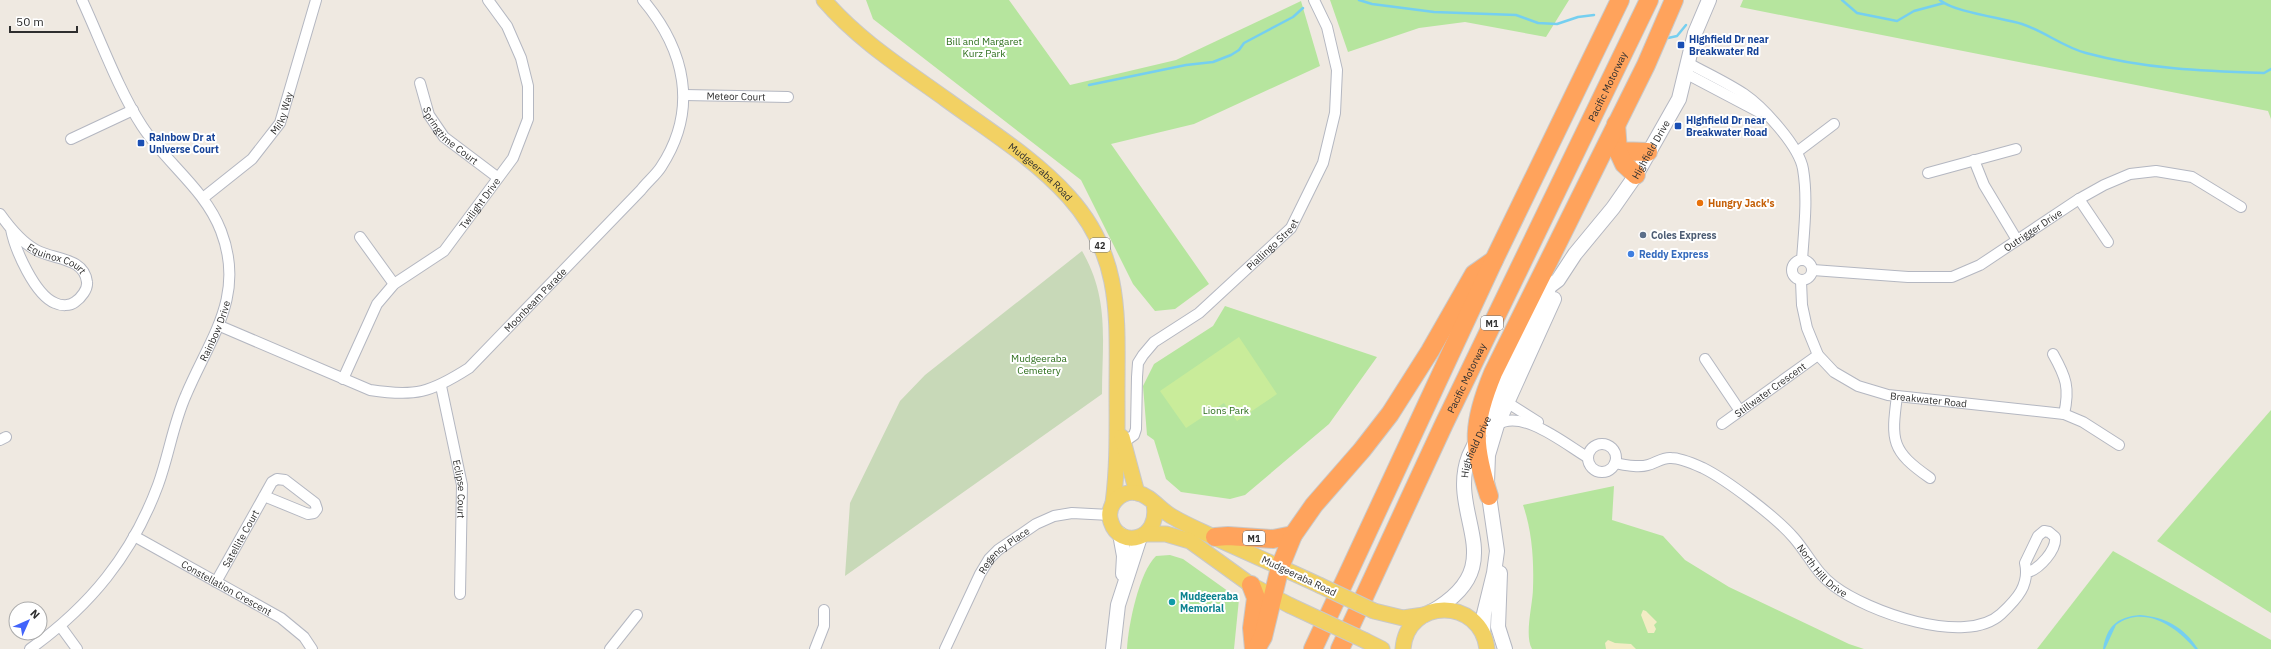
<svg xmlns="http://www.w3.org/2000/svg" width="2271" height="649" viewBox="0 0 2271 649" font-family="'IBM Plex Sans',sans-serif">
<rect width="100%" height="100%" fill="#efe9e1"/>
<!-- green -->
<g fill="#b6e59e">
<polygon points="866,0 1009,0 1070,85 1176,60 1301,1 1320,66 1194,124 1111,144 1209,284 1175,309 1155,311 1133,284 1081,180 873,19"/>
<polygon points="1330,0 1569,0 1546,37 1465,22 1419,28 1348,52"/>
<polygon points="1743,0 2271,0 2271,119 2268,111 1740,7"/>
<polygon points="1225,306 1377,357 1329,424 1245,495 1230,499 1181,492 1166,479 1154,440 1147,435 1143,386 1154,364 1213,326"/>
<polygon points="2271,410 2271,613 2157,541"/>
<path d="M1614 486 1612 520 1663 536 1685 560 1729 587 1849 644 1864 649H1532C1524 635 1533 604 1533 588 1534 560 1532 531 1523 505Z"/>
<polygon points="2113,551 2271,640 2271,649 2037,649"/>
<path d="M1170 555 1183 559 1239 599 1234 649H1127C1128 626 1139 572 1156 556Z"/>
</g>
<!-- sand -->
<g fill="#f3ecc5">
<polygon points="1643,610 1646,611 1657,622 1654,625 1656,629 1654,633 1648,633 1641,615"/>
<polygon points="1608,640 1615,643 1631,644 1636,649 1606,649 1605,643"/>
</g>
<!-- cemetery -->
<path fill="#c8d9b8" d="M1082 251C1110 299 1102 342 1102 394L845 576 850 503 900 401 925 375Z"/>
<!-- pitch -->
<polygon fill="#c9ec9a" points="1239,337 1277,394 1237,421 1224,403 1186,428 1160,391"/>
<!-- water -->
<path fill="#75cff0" d="M2140 615C2165 617 2184 627 2198 649H2195C2177 627 2144 604 2116 625L2105 649H2103C2107 626 2117 617 2140 615Z"/>
<g fill="none" stroke-linecap="round" stroke-linejoin="round">
<!-- stream -->
<g stroke="#75cff0" stroke-width="2.5">
<polyline points="1359,0 1372,4 1434,12 1516,15 1538,23 1557,24 1578,17 1594,15"/>
<polyline points="1842,0 1857,13 1897,21 1914,11 1944,3"/>
<path d="M1940 0C1953 12 2003 18 2022 24 2044 31 2063 47 2086 53 2144 69 2204 71 2264 73L2271 69"/>
<polyline points="1668,38 1677,36 1686,25"/>
<polyline points="1089,85 1186,65 1213,62 1231,55 1239,50 1244,43 1293,17 1303,8"/>
</g>
<!-- street casing -->
<g stroke="#b4b7c1" stroke-width="12">
<g id="street">
<path d="M1688 63C1706 73 1726 82 1744 94 1763 107 1799 146 1803 169 1808 199 1804 230 1802 260"/>
<polyline points="1685,73 1759,112"/>
<path id="s1" d="M420 83 429 115 444 137 497 177"/>
<path id="s2" d="M684 95 788 97"/>
<polyline points="71,139 133,110"/>
<polyline points="1797,152 1834,124"/>
<polyline points="1974,160 1984,185 2017,240"/>
<polyline points="1928,173 2016,149"/>
<path id="s3" d="M203 198 252 159 280 123 316 0"/>
<polyline points="2079,199 2108,242"/>
<path id="s4" d="M0 214C10 228 21 242 36 250 54 260 84 257 87 282 88 289 81 298 75 302 70 306 61 306 55 303 35 295 15 250 11 229"/>
<polyline points="360,237 394,284"/>
<circle cx="1802" cy="270" r="10"/>
<path id="s5" d="M1813 270 1908 277H1952L1980 265 2079 199 2104 185 2130 174 2156 171 2192 177 2241 207"/>
<path id="s6" d="M1801 281 1802 305 1807 328 1818 355 1834 372 1858 386 1888 395 2064 414 2083 422 2119 445"/>
<path id="s7" d="M220 326 370 390C415 397 430 393 469 368L641 190C647 182 656 175 661 167 699 109 685 50 643 0"/>
<path d="M2053 354C2066 377 2070 388 2064 414"/>
<polyline points="1705,359 1740,411"/>
<path id="s8" d="M343 379 377 304 394 284 444 251 513 158 528 119V86L521 58 507 26 488 0"/>
<path id="s9" d="M441 386 462 485 460 594"/>
<path d="M1897 396C1891 441 1891 451 1930 478"/>
<polyline points="1508,403 1538,422"/>
<path id="s10" d="M1722 424 1818 355"/>
<path d="M1497 425C1522 408 1565 444 1587 457"/>
<polyline points="0,440 6,437"/>
<path id="s11" d="M1124 442 1134 435 1136 429 1137 377 1138 363 1143 355 1154 342 1199 313 1291 228 1323 163 1335 113 1337 70 1327 27 1314 0"/>
<circle cx="1602" cy="458" r="14"/>
<path id="s12" d="M1615 463C1626 465 1638 468 1648 465 1656 463 1663 457 1671 458 1681 458 1694 464 1703 468 1727 480 1776 517 1794 538 1808 554 1816 573 1834 586 1867 611 1965 647 2001 614 2017 599 2030 585 2025 563L2038 536 2044 531 2049 532 2055 537C2057 550 2039 569 2028 572"/>
<path id="s13" d="M134 536 281 618 304 637 312 649"/>
<path id="s14" d="M216 582 272 482 277 479 285 480 315 503 317 509 314 513 308 514 264 496"/>
<polyline points="61,627 77,649"/>
<path id="s15" d="M30 649C90 606 132 555 158 485 169 455 173 424 186 395 210 338 246 296 221 231 205 189 166 163 142 126 119 91 100 39 82 0"/>
<polyline points="610,649 637,615"/>
<polyline points="815,649 824,626 824,610"/>
<path id="s16" d="M945 649 980 574 989 559 998 550 1036 524 1054 516 1072 513 1110 515"/>
</g>
</g>
<!-- secondary casing -->
<g stroke="#b4b7c1" stroke-width="16">
<g id="secondary">
<polyline points="1120,534 1124,556 1123,574"/>
<polyline points="1500,573 1498,627 1505,649"/>
<path id="s17" d="M1431 612C1515 564 1446 516 1469 456L1550 286 1558 280 1575 254 1613 208 1636 175 1679 99 1695 33 1709 0"/>
<polyline points="1483,634 1484,614 1494,573 1497,551 1487,482 1488,455 1497,425 1554,299"/>
<polyline points="1113,649 1118,605 1140,537"/>
</g>
</g>
<!-- primary casing -->
<g stroke="#c9c9c9" stroke-width="17">
<g id="primary">
<path id="s18" d="M824 0C858 40 904 69 947 100 988 130 1034 158 1069 197 1123 257 1117 318 1117 392 1117 429 1118 465 1113 503"/>
<polyline points="1122,437 1137,493"/>
<path d="M1154 504C1161 540 1120 550 1111 522 1105 506 1121 489 1138 493 1151 496 1161 511 1173 517 1188 526 1206 533 1222 541 1255 556 1287 570 1319 585"/>
<polyline points="1146,534 1166,534 1190,541 1251,585 1289,605"/>
<polyline points="1374,611 1403,618 1424,615"/>
<polyline points="1366,641 1382,649"/>
<path d="M1403 649C1407 597 1481 597 1487 649"/>
</g>
</g>
<!-- highway casing -->
<g stroke="#c9c9c9" stroke-width="20">
<g id="highway">
<polyline points="1616,124 1618,151 1648,152"/>
<polyline points="1618,151 1624,164 1636,175"/>
<path d="M1489 496C1472 444 1472 424 1493 373L1646 65 1674 0"/>
<polyline points="1215,537 1228,536 1273,539 1293,535"/>
<polyline points="1251,585 1256,598 1252,628 1254,649"/>
<polyline points="1256,649 1263,637 1280,567 1293,535 1314,505 1362,450 1390,414 1430,351 1474,274 1494,260"/>
<polyline points="1313,649 1494,260 1620,0"/>
<path id="s19" d="M1340 649 1444 424 1649 0"/>
</g>
</g>
<!-- street -->
<use href="#street" stroke="#fff" stroke-width="10"/>
<!-- secondary -->
<use href="#secondary" stroke="#fff" stroke-width="14"/>
<!-- primary -->
<use href="#primary" stroke="#f2d163" stroke-width="15"/>
<!-- highway -->
<use href="#highway" stroke="#ffa35c" stroke-width="18"/>
<!-- primary-bridge casing -->
<g stroke="#c9c9c9" stroke-width="17" stroke-linecap="butt">
<g id="primary-bridge">
<polyline points="1319,585 1374,611"/>
<polyline points="1289,605 1366,641"/>
</g>
</g>
<!-- primary-bridge -->
<use href="#primary-bridge" stroke="#f2d163" stroke-width="15"/>
</g>
<!-- markers -->
<g fill="#1a4fb4" stroke="#fff" stroke-width="1.5">
<rect x="1677" y="41" width="8" height="8" rx="2"/>
<rect x="1674" y="122" width="8" height="8" rx="2"/>
<rect x="137" y="139" width="8" height="8" rx="2"/>
</g>
<circle fill="#e8710a" stroke="#fff" stroke-width="1.5" cx="1700" cy="203" r="4"/>
<circle fill="#5c6f8a" stroke="#fff" stroke-width="1.5" cx="1643" cy="235" r="4"/>
<circle fill="#3f7fe0" stroke="#fff" stroke-width="1.5" cx="1631" cy="254" r="4"/>
<circle fill="#0f9aa8" stroke="#fff" stroke-width="1.5" cx="1172" cy="602" r="4"/>
<g text-anchor="middle" dominant-baseline="central" stroke-width="4" stroke-linejoin="round" paint-order="stroke">
<!-- shield labels -->
<g fill="#fff" stroke="#6d6d6d" stroke-width="1">
<rect x="1090" y="238" width="20" height="14" rx="3"/>
<rect x="1481" y="316" width="22" height="14" rx="3"/>
<rect x="1243" y="531" width="22" height="14" rx="3"/>
</g>
<g font-size="9" font-weight="bold" fill="#2e2e2e">
<text x="1100" y="245">42</text>
<text x="1492" y="323">M1</text>
<text x="1254" y="538">M1</text>
</g>
<!-- transit labels -->
<g font-size="10" font-weight="bold" fill="#164399" stroke="#fff" text-anchor="start">
<text x="1689" y="39">Highfield Dr near<tspan x="1689" dy="12">Breakwater Rd</tspan></text>
<text x="1686" y="120">Highfield Dr near<tspan x="1686" dy="12">Breakwater Road</tspan></text>
<text x="149" y="137">Rainbow Dr at<tspan x="149" dy="12">Universe Court</tspan></text>
</g>
<!-- park labels -->
<g font-size="10" fill="#2c6e1b" stroke="#fff">
<text x="984" y="41">Bill and Margaret<tspan x="984" dy="12">Kurz Park</tspan></text>
<text x="1039" y="358">Mudgeeraba<tspan x="1039" dy="12">Cemetery</tspan></text>
<text x="1226" y="410">Lions Park</text>
</g>
<!-- street labels -->
<g font-size="10" fill="#2e2e2e" stroke="#fff">
<text stroke="none"><textPath href="#s19" startOffset="623">Pacific Motorway</textPath></text>
<text stroke="none"><textPath href="#s2" startOffset="52">Meteor Court</textPath></text>
<text stroke="none"><textPath href="#s3" startOffset="118">Milky Way</textPath></text>
<text stroke="none"><textPath href="#s1" startOffset="63">Springtime Court</textPath></text>
<text stroke="none"><textPath href="#s17" startOffset="534">Highfield Drive</textPath></text>
<text stroke="none"><textPath href="#s18" startOffset="277">Mudgeeraba Road</textPath></text>
<text stroke="none"><textPath href="#s8" startOffset="228">Twilight Drive</textPath></text>
<text stroke="none"><textPath href="#s5" startOffset="233">Outrigger Drive</textPath></text>
<text stroke="none"><textPath href="#s11" startOffset="265">Piallingo Street</textPath></text>
<text stroke="none"><textPath href="#s4" startOffset="74">Equinox Court</textPath></text>
<text stroke="none"><textPath href="#s7" startOffset="363">Moonbeam Parade</textPath></text>
<text stroke="none"><textPath href="#s15" startOffset="376">Rainbow Drive</textPath></text>
<text stroke="none"><textPath href="#s19" startOffset="299">Pacific Motorway</textPath></text>
<text stroke="none"><textPath href="#s10" startOffset="59">Stillwater Crescent</textPath></text>
<text stroke="none"><textPath href="#s6" startOffset="200">Breakwater Road</textPath></text>
<text stroke="none"><textPath href="#s17" startOffset="186">Highfield Drive</textPath></text>
<text stroke="none"><textPath href="#s9" startOffset="105">Eclipse Court</textPath></text>
<text stroke="none"><textPath href="#s14" startOffset="50">Satellite Court</textPath></text>
<text stroke="none"><textPath href="#s16" startOffset="117">Regency Place</textPath></text>
<text stroke="none"><textPath href="#s12" startOffset="250">North Hill Drive</textPath></text>
<text transform="translate(1299 576) rotate(25)">Mudgeeraba Road</text>
<text stroke="none"><textPath href="#s13" startOffset="106">Constellation Crescent</textPath></text>
</g>
<!-- food labels -->
<g font-size="10" font-weight="bold" fill="#c56008" stroke="#fff" text-anchor="start">
<text x="1708" y="203">Hungry Jack's</text>
</g>
<!-- service labels -->
<g font-size="10" font-weight="bold" fill="#4e5e75" stroke="#fff" text-anchor="start">
<text x="1651" y="235">Coles Express</text>
</g>
<!-- shop labels -->
<g font-size="10" font-weight="bold" fill="#366cbe" stroke="#fff" text-anchor="start">
<text x="1639" y="254">Reddy Express</text>
</g>
<!-- culture labels -->
<g font-size="10" font-weight="bold" fill="#0d838f" stroke="#fff" text-anchor="start">
<text x="1180" y="596">Mudgeeraba<tspan x="1180" dy="12">Memorial</tspan></text>
</g>
</g>
<!-- north arrow -->
<g transform="translate(28 621) rotate(45)"><circle r="19" fill="#ffffff" stroke="#ababab"/>
<path d="M0-3L7 15L0 10L-7 15Z" fill="#4264fb"/>
<text y="-6" font-size="11" font-weight="bold" text-anchor="middle" fill="#2e2e2e">N</text>
</g>
<!-- scale -->
<path d="M10 26v6h67v-6" fill="none" stroke="#2e2e2e" stroke-width="2"/>
<text x="16" y="26" font-size="12" fill="#2e2e2e" stroke="#ffffff" stroke-width="3" paint-order="stroke">50 m</text>
</svg>
